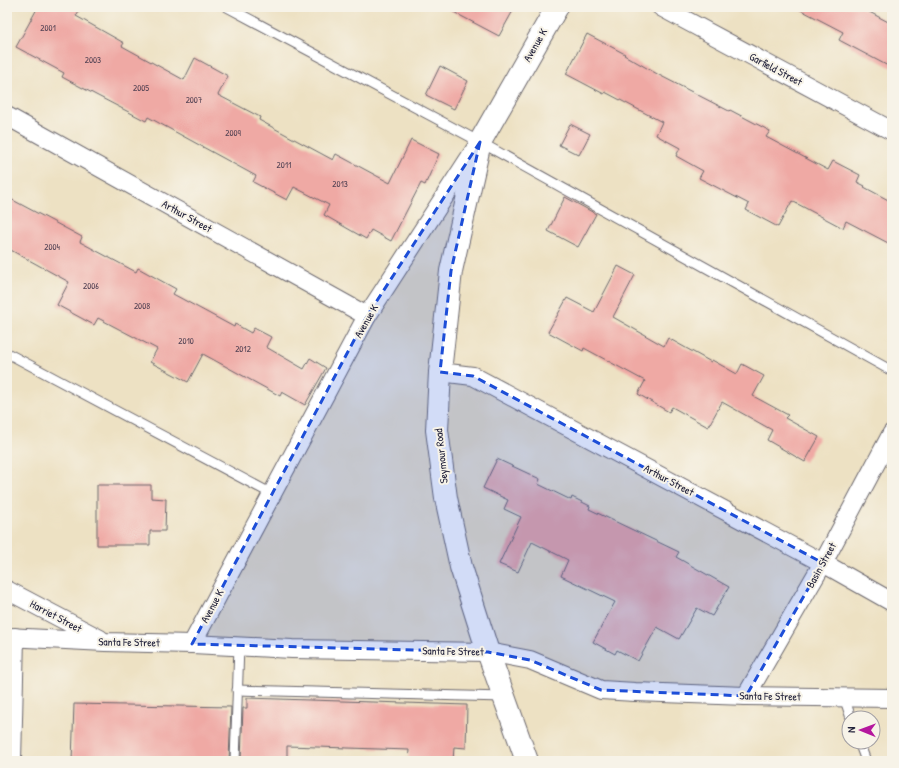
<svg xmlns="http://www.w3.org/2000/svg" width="899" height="768" viewBox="0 0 899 768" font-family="'Patrick Hand',sans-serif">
<rect width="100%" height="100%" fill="#f7f3e8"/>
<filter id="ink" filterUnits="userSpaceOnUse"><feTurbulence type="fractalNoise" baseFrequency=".025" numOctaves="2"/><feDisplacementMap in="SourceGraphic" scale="8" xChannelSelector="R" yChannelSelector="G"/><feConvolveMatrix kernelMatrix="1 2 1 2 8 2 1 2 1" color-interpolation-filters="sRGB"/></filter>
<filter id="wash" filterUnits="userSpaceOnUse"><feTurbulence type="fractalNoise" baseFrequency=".012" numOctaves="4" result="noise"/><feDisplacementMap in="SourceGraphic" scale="16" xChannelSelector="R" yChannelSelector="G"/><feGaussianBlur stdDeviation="0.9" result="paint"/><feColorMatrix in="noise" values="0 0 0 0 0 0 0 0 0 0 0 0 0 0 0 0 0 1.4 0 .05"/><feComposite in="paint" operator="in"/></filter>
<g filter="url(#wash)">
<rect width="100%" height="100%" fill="#ede1c3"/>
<g id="blocks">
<!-- building -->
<g fill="#efa9a4">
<polygon points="38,7 81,7 76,16 124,43 122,46 184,80 195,58 228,76 218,95 260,117 259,120 333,160 336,154 390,183 411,140 439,154 425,185 421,183 391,241 371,230 366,239 324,215 329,205 294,187 287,200 253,182 256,176 148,117 146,121 96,95 62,77 64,73 16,47"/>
<polygon points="444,7 515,7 499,36"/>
<polygon points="795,7 860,7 892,24 892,68 839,40 843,32"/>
<polygon points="587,34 625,54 624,55 659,75 729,111 730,110 770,131 766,137 828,170 833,161 860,175 857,182 865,186 864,187 892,202 892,245 846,221 843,228 792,201 778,227 746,210 749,204 699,178 703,171 676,156 680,148 656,135 662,122 605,92 604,94 566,74"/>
<polygon points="440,66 468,81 454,109 426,95"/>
<polygon points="570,124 590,134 579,155 559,145"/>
<polygon points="7,197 82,237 80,242 136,272 138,268 176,289 173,294 234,327 235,324 251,333 254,328 271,337 266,347 304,369 310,358 326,368 305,405 282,392 280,396 203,354 188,382 150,362 157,349 98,318 94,325 57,305 69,282 7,248"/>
<polygon points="565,197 596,214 578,247 548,231"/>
<polygon points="618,266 635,275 613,317 664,346 668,338 711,362 712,360 737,374 742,364 764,376 753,396 788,415 785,418 819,437 805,462 767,440 772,430 722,402 708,427 672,407 669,412 638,394 645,381 584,348 583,351 548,332 567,298 594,312"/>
<polygon points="497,459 540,479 538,484 571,500 572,497 590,506 589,509 679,552 676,557 729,587 712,616 697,608 679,639 657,627 638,661 617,650 615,654 593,642 615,602 561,576 568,560 532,542 518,572 499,564 521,517 504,509 508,500 483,488"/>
<polygon points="97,485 151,485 151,498 166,499 165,531 150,531 150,545 97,545"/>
<polygon points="247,698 467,705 466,748 454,747 453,761 408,761 409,750 287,746 287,761 241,761 243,708 247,708"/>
<polygon points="74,704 231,707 229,761 72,761"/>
</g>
</g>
</g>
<g filter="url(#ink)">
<use href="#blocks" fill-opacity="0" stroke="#69656b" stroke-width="1"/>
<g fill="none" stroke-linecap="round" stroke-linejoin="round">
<!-- service casing -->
<g stroke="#69656b" stroke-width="11">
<g id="service">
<polyline points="227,7 480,142 892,371"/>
<polyline points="7,353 272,494"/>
<polyline points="237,690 503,697"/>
<polyline points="844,697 851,718"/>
<polyline points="859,742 866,761"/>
<polyline points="235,761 239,646"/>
</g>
</g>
<!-- minor casing -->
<g stroke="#69656b" stroke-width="20">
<g id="minor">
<polyline points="661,7 892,131"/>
<polyline points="7,116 367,316"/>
<polyline points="440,372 473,376 823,563 892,602"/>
<polyline points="7,590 100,639"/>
<polyline points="7,637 105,642 192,644 292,649 488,652 530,660 601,690 635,692 746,696 892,698"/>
<polyline points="192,644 367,316 476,148"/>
<polyline points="746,696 823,563 892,433"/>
<polyline points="12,761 15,637"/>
</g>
</g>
<!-- tertiary casing -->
<g stroke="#69656b" stroke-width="24">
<polyline id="tertiary" points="527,761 488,652 461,567 446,498 437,430 440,372 451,271 480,142 557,7"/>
</g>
<!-- service -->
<use href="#service" stroke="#fff" stroke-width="9"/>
<!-- minor -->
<use href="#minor" stroke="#fff" stroke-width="18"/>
<!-- tertiary -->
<use href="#tertiary" stroke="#fff" stroke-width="22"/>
</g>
</g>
<!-- marked area -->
<path fill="#1d4ed8" fill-opacity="0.2" stroke="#1d4ed8" stroke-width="3" stroke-dasharray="8 5" stroke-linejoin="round" d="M480 142 451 271 440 372 473 376 823 563 746 696 601 690 530 660 488 652 192 644 367 316Z"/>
<g text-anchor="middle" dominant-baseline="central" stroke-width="4" stroke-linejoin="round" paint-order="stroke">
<!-- number labels -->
<g font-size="9" fill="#545">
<text x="48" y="28">2001</text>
<text x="93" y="60">2003</text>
<text x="141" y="88">2005</text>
<text x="194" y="100">2007</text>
<text x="233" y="133">2009</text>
<text x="284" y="165">2011</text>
<text x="340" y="184">2013</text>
<text x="52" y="247">2004</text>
<text x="91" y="286">2006</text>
<text x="142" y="306">2008</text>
<text x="186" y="341">2010</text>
<text x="243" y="349">2012</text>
</g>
<!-- street labels -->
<g font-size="11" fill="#22223b" stroke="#f7f3e8">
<text transform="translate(535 45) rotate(-60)">Avenue K</text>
<text transform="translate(776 69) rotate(28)">Garfield Street</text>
<text transform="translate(187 216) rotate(29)">Arthur Street</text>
<text transform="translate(366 321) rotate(-60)">Avenue K</text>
<text transform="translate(441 456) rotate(-96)">Seymour Road</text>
<text transform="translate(669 480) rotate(28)">Arthur Street</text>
<text transform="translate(821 565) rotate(-61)">Basin Street</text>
<text transform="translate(212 606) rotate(-62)">Avenue K</text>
<text transform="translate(56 616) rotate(28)">Harriet Street</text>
<text transform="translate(129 642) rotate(1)">Santa Fe Street</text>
<text transform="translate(453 651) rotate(1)">Santa Fe Street</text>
<text transform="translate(770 696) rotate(1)">Santa Fe Street</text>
</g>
</g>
<!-- margin -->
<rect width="899" height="768" fill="none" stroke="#f7f3e8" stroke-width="24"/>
<!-- north arrow -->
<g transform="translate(861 730) rotate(271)"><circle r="19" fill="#f7f3e8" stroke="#a29fa3"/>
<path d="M0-3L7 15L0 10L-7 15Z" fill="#b5179e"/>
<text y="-6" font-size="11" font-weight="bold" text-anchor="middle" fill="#22223b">N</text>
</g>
</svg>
